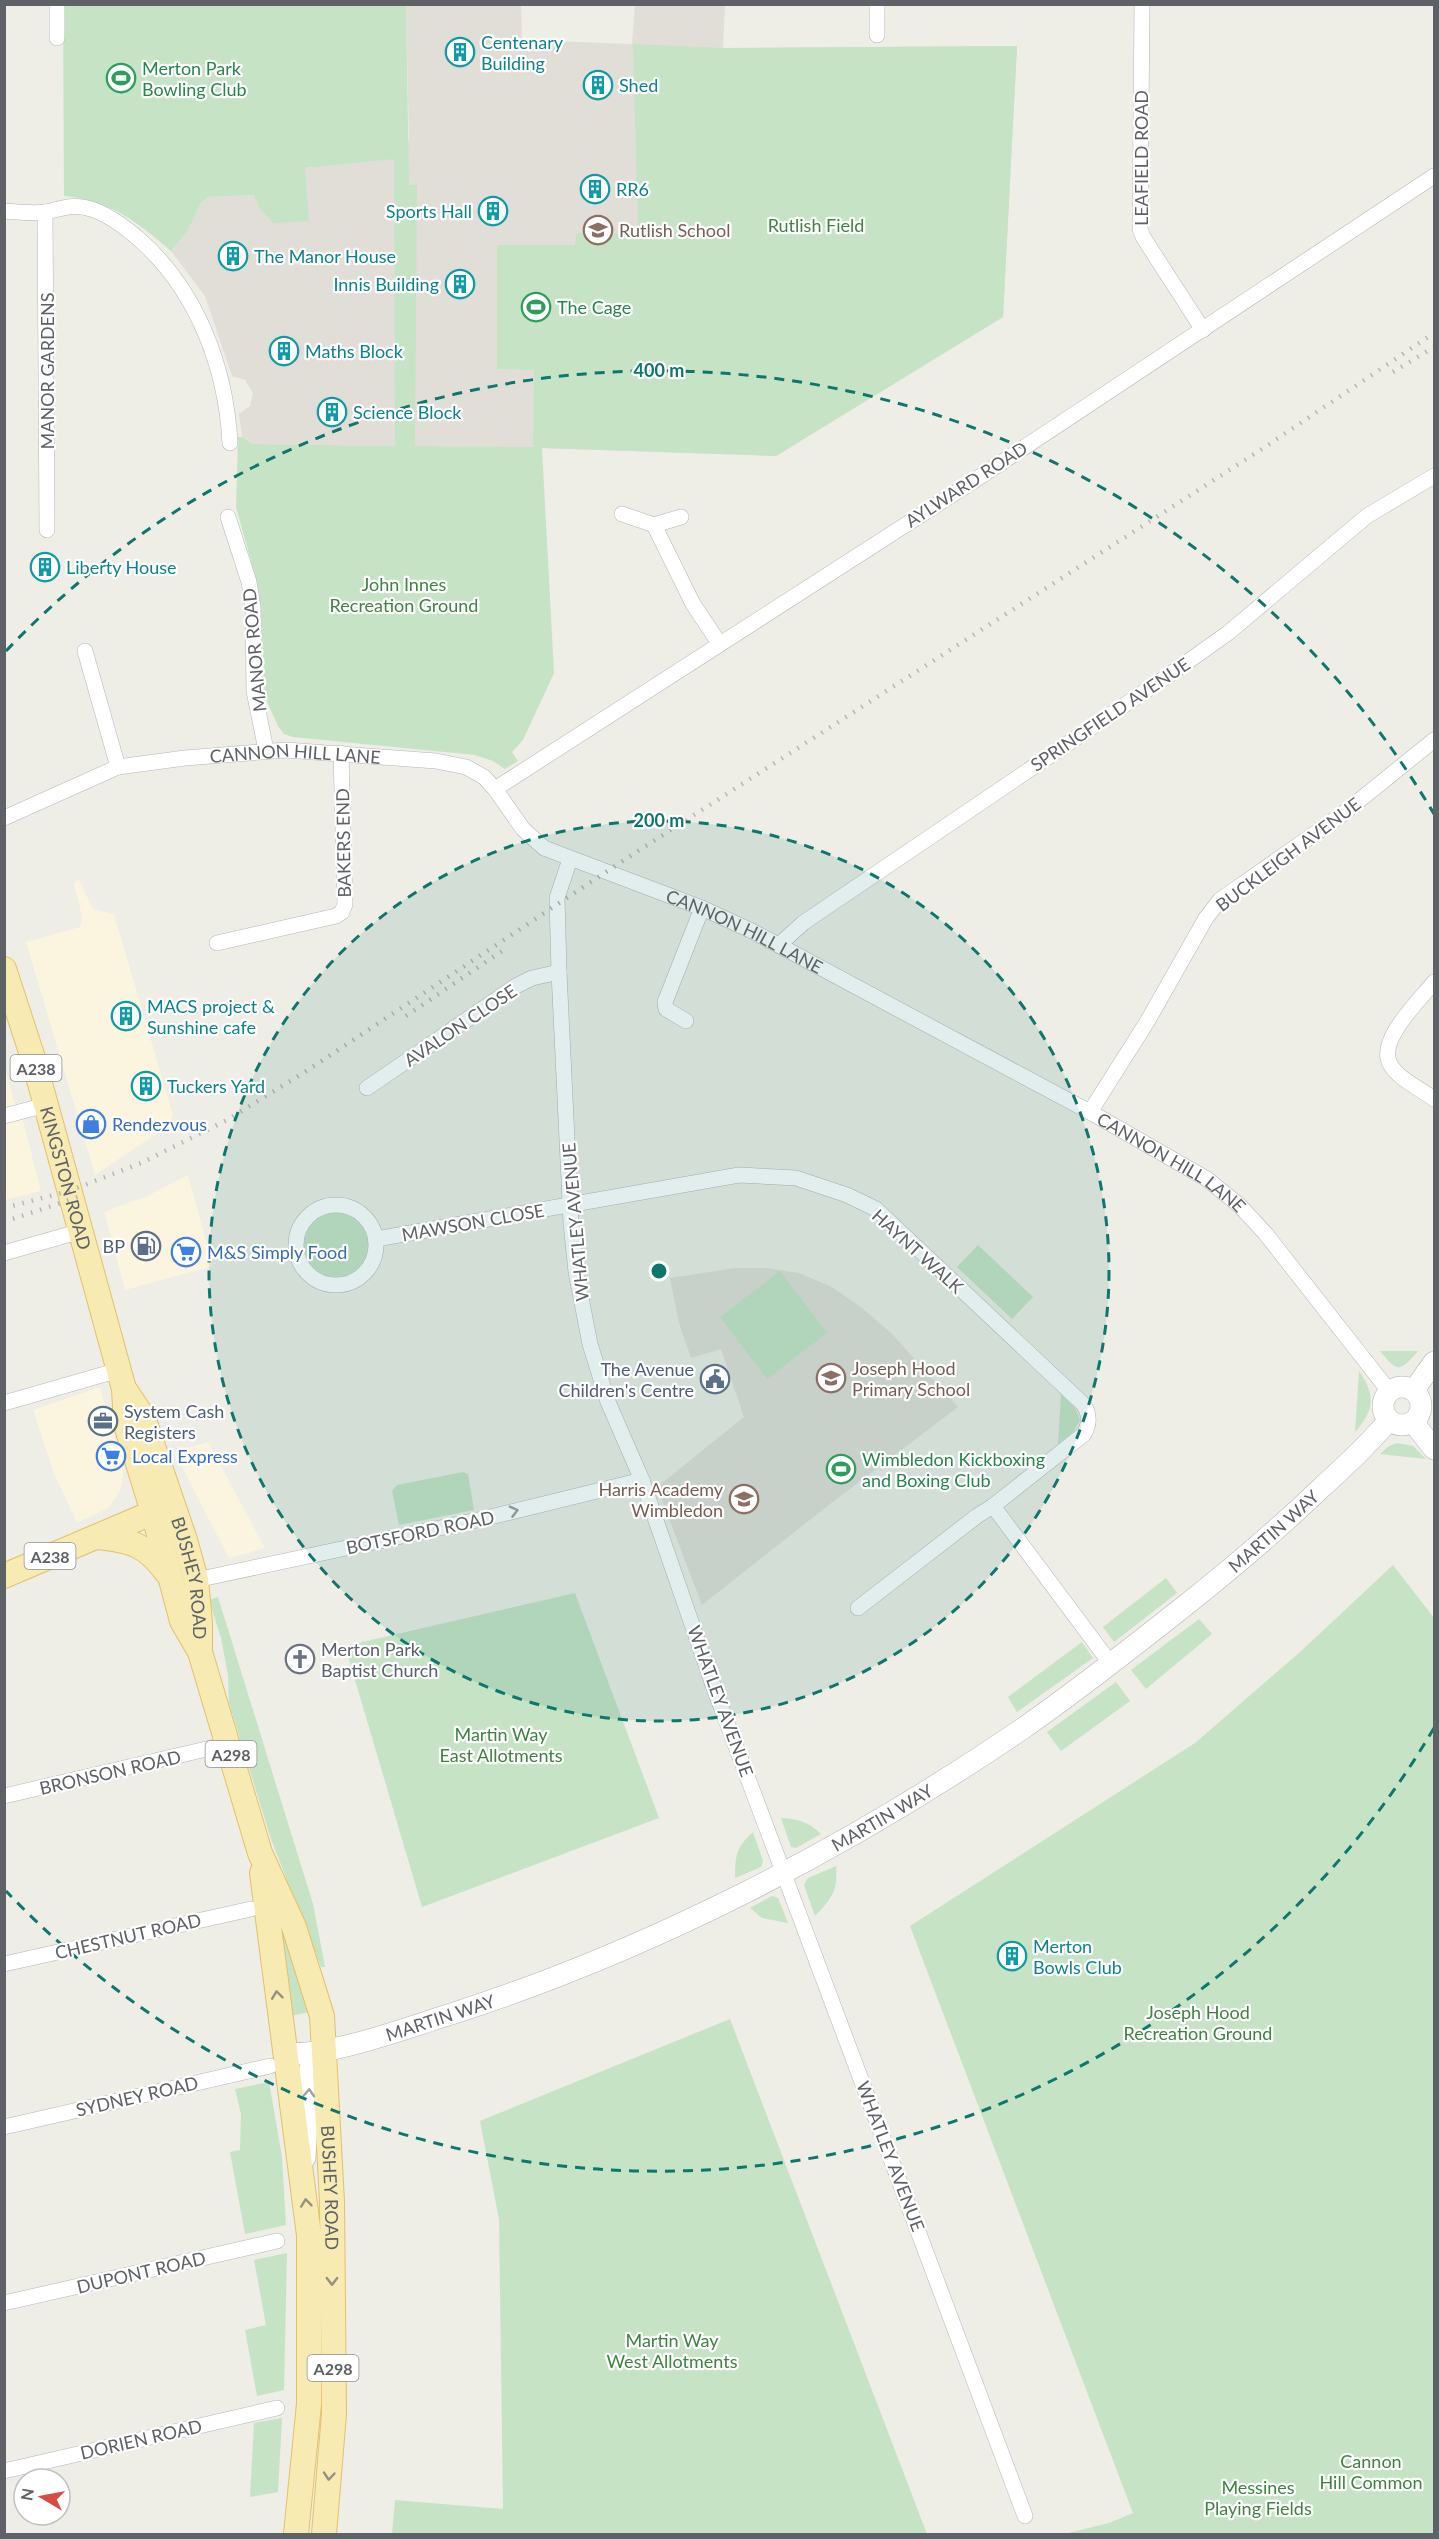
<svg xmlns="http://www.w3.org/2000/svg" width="1439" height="2539" viewBox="0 0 1439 2539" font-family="Lato,sans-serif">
<rect width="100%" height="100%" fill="#eeede6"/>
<!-- commercial -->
<g fill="#fbf4df">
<polygon points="79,880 93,909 114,914 173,1115 168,1126 95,1175 26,942 80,927 82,916 74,885 75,882"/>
<polygon points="4,1064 14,1101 23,1120 41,1191 5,1200"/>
<polygon points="188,1175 213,1266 125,1290 104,1212 147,1196"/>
<polygon points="100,1387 123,1468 123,1478 120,1491 108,1508 77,1523 54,1474 33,1410"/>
<polygon points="208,1442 265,1548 229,1558 174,1452"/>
</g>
<!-- education -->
<g fill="#e1ded8">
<polygon points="725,4 723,48 1017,46 1003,317 776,456 542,448 252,444 242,437 239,414 250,406 253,393 245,380 232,376 205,296 171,251 187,232 201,203 208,197 253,195 260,209 273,223 305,168 394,158 409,140 406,5 521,5 522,40 632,44 635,5"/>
<polygon points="735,1268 767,1268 799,1273 830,1286 861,1307 892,1334 958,1407 830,1504 702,1605 657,1487 744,1417 721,1349 691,1358 679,1323 670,1278"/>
</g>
<!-- green -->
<g fill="#c6e3c5">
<path d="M63 5H406L409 185H417L415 446 537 447 533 446 534 370 497 369V245H575L576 233 638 234 633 44 723 48 1017 46 1003 317 776 456 542 448 554 673 523 740 512 752 518 761 505 769 493 761 475 755 293 737 284 734 278 726 265 697 261 619 257 582 236 507 238 437H242L252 444 395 446 394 159 305 168 309 221 273 223 260 209 253 195 208 197 201 203 187 232 171 251C136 221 111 201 64 196Z"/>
<circle cx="336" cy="1245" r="32"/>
<polygon points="978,1245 1033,1297 1012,1319 957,1267"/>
<polygon points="780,1271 827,1333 767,1379 720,1317"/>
<path d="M1380 1351H1418C1400 1372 1398 1373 1380 1351Z"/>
<path d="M1359 1371C1376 1395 1374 1411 1355 1432Z"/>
<polygon points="1061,1394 1076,1409 1080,1420 1074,1431 1058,1444"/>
<polygon points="1397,1443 1413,1446 1426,1459 1380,1454 1389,1446"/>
<polygon points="463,1472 468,1474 474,1510 399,1525 392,1491 397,1485"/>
<polygon points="1393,1565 1434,1618 1434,2534 1064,2534 1109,2523 1133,2513 910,1926 1195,1743 1299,1653"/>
<polygon points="1166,1578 1177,1593 1114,1642 1103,1627"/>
<polygon points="575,1593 659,1818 422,1907 345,1646"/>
<polygon points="218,1597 313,1904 325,1967 321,1967 271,1839 229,1703 228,1675 221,1638 209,1600"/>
<polygon points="1199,1619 1212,1634 1146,1689 1131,1670"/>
<polygon points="1082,1642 1093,1658 1017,1712 1008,1697"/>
<polygon points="1116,1682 1130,1701 1061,1751 1047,1732"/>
<path d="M781 1818C798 1819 809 1822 821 1834L796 1848 791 1847Z"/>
<path d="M753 1832 763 1861 761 1867 735 1878C735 1856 736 1847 753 1832Z"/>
<path d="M836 1866C838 1891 832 1898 815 1916L804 1885 808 1878Z"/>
<polygon points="772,1896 778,1898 788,1923 762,1918 750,1908"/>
<polygon points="283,1921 310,2012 290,2016 278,1922"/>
<polygon points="730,2019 927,2534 392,2534 395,2500 503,2509 499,2219 480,2121"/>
<polygon points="269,2082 282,2157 286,2225 245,2234 230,2152 240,2150 241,2114 235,2089"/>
<polygon points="287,2253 284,2390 257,2396 245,2330 266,2325 254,2260"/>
<polygon points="282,2418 278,2492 250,2497 254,2423"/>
</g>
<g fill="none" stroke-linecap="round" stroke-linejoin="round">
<!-- street casing -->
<g stroke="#b3b6b9" stroke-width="16">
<g id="street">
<polyline points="57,4 57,38"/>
<polyline points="1142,4 1140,229 1143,237 1203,330"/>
<polyline points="877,35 877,4"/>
<path d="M4 211C17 212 33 214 46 212 64 208 75 203 94 210 111 216 126 228 140 240 197 291 226 367 230 443"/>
<polyline points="45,212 47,530"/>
<polyline points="622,514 654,525 681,517"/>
<polyline points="228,517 249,582 253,607 254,691 266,750"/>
<polyline points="654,525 693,604 719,643"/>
<polyline points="85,651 118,767"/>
<polyline points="495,789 969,484 1434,176"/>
<path id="s1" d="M4 818 118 767 185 758 286 750 436 761 466 767 484 777 495 789 523 829 544 848 702 908 752 931 1090 1112 1207 1179 1239 1205 1265 1233 1389 1391"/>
<polyline points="570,859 557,898 559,972 571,1223 576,1272 590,1344 608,1402 642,1480 714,1688 1025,2516"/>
<polyline points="217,943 336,916 342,912 345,904 341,753"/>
<polyline points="779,945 803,923 1169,675 1228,633 1367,516 1434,476"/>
<path d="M1434 982C1420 1000 1377 1040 1390 1064 1398 1079 1421 1089 1434 1099"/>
<polyline points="686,1021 666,1009 665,1002 702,908"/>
<polyline points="367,1088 516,986 532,978 559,972"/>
<polyline points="1090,1112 1147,1022 1206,918 1220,900 1340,816 1434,740"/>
<polyline points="4,1116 46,1105"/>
<circle cx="336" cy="1245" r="40"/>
<path d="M376 1239 739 1175 796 1178 847 1195 876 1209 1083 1404C1090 1414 1090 1423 1084 1434L993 1506 977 1516 858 1608"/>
<polyline points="4,1253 81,1231"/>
<polyline points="4,1403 119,1370"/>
<polyline points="993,1506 1111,1664"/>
<polyline points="196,1580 482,1519 642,1480"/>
<polyline points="4,1796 215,1747"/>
<polyline points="4,1964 251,1909"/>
<polyline points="4,2127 270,2066"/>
<polyline points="4,2303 277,2241"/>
<polyline points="4,2471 277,2408"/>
</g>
</g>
<!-- secondary casing -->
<g stroke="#b2b5b9" stroke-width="22">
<g id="secondary">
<circle cx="1402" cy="1406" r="19"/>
<polyline points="1414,1390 1434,1362"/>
<polyline points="1413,1422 1434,1449"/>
<path id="s2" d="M285 2053C325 2058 407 2028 448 2015 649 1951 848 1848 1022 1729 1077 1691 1130 1649 1182 1608 1230 1570 1276 1531 1320 1489 1344 1467 1368 1445 1389 1420"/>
<polyline points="305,2158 310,2067 318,2052"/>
</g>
</g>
<!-- primary casing -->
<g stroke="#e3c16a" stroke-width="26">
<g id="primary">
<path id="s3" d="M4 969 33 1058 124 1389 126 1425 153 1512 182 1621 200 1652 260 1853 294 1927 322 2016 332 2202 334 2414 324 2534"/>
<path id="s4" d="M125 1390 143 1417 185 1540 196 1580 200 1623V1652"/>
<path d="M96 1537C130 1540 146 1544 167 1573"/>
<polyline points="4,1576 168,1506"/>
<polyline points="262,1873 309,2235 309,2404 296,2534"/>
</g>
</g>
<!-- street -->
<use href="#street" stroke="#fff" stroke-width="15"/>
<!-- secondary -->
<use href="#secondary" stroke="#fff" stroke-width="21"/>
<!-- primary -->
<use href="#primary" stroke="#f7ebb3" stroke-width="24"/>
<!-- rail -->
<g stroke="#b4b5b5" stroke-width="4.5" stroke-dasharray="1.5 8" stroke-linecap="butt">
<polyline points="1393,372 1434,347"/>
<polyline points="406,1016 505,949"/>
<polyline points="4,1208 69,1191 141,1163 227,1120 305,1072 621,862 1262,449 1434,333"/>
<polyline points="4,1222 81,1196"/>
</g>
</g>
<!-- one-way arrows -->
<defs><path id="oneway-chevron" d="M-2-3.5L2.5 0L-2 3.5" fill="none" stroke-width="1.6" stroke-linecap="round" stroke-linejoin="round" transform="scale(1.5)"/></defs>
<g stroke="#9ea0a3">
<use href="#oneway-chevron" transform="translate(514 1511) rotate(-14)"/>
<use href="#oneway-chevron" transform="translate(309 2093) rotate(-87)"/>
</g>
<g stroke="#949180">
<use href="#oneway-chevron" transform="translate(277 1995) rotate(-97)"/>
<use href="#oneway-chevron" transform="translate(306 2203) rotate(-96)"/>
<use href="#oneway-chevron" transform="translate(332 2281) rotate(90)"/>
<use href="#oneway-chevron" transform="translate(329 2476) rotate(95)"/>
</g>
<!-- distance rings -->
<circle cx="659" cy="1271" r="450" fill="#0f766e" fill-opacity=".12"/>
<g fill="none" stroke="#0f766e" stroke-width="3" stroke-dasharray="10 8">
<circle cx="659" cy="1271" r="450"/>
<path d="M1434 1728A900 900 0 0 1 6 1891M6 651A900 900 0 0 1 1434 814"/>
</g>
<!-- icons -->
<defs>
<g id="building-ring" transform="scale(1.5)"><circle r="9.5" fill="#fff" stroke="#0f9aa8" stroke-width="1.5"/><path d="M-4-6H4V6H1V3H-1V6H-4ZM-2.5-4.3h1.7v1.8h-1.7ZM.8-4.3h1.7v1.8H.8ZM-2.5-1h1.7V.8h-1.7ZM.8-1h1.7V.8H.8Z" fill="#0f9aa8"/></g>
<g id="stadium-ring" transform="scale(1.5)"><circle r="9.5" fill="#fff" stroke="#2e9e5b" stroke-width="1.5"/><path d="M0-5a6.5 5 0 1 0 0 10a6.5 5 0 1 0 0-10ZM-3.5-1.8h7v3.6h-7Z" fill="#2e9e5b"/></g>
<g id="school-ring" transform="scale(1.5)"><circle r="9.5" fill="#fff" stroke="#8d6e63" stroke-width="1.5"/><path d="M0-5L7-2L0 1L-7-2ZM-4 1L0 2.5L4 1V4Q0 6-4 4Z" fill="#8d6e63"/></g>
<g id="shop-ring" transform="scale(1.5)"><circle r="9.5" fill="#fff" stroke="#3f7fe0" stroke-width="1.5"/><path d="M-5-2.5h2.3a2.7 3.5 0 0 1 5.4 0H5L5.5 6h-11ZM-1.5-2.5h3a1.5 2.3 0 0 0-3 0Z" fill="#3f7fe0"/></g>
<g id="fuel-ring" transform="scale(1.5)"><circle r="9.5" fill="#fff" stroke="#5c6f8a" stroke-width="1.5"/><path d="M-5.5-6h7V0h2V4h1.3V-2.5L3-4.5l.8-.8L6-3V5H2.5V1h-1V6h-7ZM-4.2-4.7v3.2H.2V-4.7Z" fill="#5c6f8a"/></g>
<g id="supermarket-ring" transform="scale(1.5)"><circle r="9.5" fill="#fff" stroke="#3f7fe0" stroke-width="1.5"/><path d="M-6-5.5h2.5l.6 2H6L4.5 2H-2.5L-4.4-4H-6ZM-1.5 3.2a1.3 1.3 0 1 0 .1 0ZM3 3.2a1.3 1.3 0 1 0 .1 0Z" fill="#3f7fe0"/></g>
<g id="civic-ring" transform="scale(1.5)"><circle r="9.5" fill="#fff" stroke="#5c6f8a" stroke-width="1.5"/><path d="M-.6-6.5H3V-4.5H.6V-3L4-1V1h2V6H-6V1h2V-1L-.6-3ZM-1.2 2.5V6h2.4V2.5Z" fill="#5c6f8a"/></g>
<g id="office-ring" transform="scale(1.5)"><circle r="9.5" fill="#fff" stroke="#5c6f8a" stroke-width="1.5"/><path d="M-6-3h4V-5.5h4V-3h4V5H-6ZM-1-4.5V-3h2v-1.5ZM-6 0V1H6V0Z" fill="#5c6f8a"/></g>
<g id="church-ring" transform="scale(1.5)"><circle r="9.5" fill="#fff" stroke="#6b7280" stroke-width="1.5"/><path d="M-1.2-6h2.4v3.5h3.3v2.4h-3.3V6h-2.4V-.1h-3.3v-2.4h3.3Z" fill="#6b7280"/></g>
</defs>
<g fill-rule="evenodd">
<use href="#building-ring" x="460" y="52"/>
<use href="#stadium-ring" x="121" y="78"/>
<use href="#building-ring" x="598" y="85"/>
<use href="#building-ring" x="595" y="189"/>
<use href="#building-ring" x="493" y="211"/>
<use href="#school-ring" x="598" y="230"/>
<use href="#building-ring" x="233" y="256"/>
<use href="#building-ring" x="460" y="284"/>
<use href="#stadium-ring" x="536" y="307"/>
<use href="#building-ring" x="284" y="351"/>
<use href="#building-ring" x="332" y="412"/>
<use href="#building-ring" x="45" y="567"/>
<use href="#building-ring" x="126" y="1016"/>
<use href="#building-ring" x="146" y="1086"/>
<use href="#shop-ring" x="91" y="1124"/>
<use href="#fuel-ring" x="146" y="1246"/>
<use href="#supermarket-ring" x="186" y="1252"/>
<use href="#school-ring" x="831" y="1378"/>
<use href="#civic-ring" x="715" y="1379"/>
<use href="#office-ring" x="103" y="1421"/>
<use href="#supermarket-ring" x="111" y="1456"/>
<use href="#stadium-ring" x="841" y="1469"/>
<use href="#school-ring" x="744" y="1499"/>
<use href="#church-ring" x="300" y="1659"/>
<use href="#building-ring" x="1012" y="1956"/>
</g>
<g text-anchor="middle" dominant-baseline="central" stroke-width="4.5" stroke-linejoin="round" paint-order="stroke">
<!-- shield labels -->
<g fill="#fff" stroke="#8e9093" stroke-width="1.5">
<rect x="10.5" y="1055" width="51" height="26" rx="4.5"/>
<rect x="24.5" y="1543" width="51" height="26" rx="4.5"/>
<rect x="205.5" y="1741" width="51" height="26" rx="4.5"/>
<rect x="307.5" y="2355" width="51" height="26" rx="4.5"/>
</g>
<g font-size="16" font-weight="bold" fill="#5e6165">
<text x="36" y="1068">A238</text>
<text x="50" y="1556">A238</text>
<text x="231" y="1754">A298</text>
<text x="333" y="2368">A298</text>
</g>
<!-- culture labels -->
<g font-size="18" fill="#0d838f" stroke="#fff" text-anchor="start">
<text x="481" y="42">Centenary<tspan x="481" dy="21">Building</tspan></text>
<text x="619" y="85">Shed</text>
<text x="616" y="189">RR6</text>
<text x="472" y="211" text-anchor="end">Sports Hall</text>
<text x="254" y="256">The Manor House</text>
<text x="439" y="284" text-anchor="end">Innis Building</text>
<text x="305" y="351">Maths Block</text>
<text x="353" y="412">Science Block</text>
<text x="66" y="567">Liberty House</text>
<text x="147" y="1006">MACS project &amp;<tspan x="147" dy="21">Sunshine cafe</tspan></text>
<text x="167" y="1086">Tuckers Yard</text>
<text x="1033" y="1946">Merton<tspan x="1033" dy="21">Bowls Club</tspan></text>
</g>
<!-- leisure labels -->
<g font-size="18" fill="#27864d" stroke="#fff" text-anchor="start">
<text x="142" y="68">Merton Park<tspan x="142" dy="21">Bowling Club</tspan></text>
<text x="557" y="307">The Cage</text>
<text x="862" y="1459">Wimbledon Kickboxing<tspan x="862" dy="21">and Boxing Club</tspan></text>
</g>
<!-- street labels -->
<g font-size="18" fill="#5e6165" stroke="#fff">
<text transform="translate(1141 158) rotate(-90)">LEAFIELD ROAD</text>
<text transform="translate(47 371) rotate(-90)">MANOR GARDENS</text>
<text transform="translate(966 484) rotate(-33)">AYLWARD ROAD</text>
<text transform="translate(254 650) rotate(-95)">MANOR ROAD</text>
<text transform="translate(1110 714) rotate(-34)">SPRINGFIELD AVENUE</text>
<text stroke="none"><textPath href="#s1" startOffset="303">CANNON HILL LANE</textPath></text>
<text transform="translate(343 843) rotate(-91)">BAKERS END</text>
<text transform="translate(1288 854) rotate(-37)">BUCKLEIGH AVENUE</text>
<text stroke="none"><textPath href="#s1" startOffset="806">CANNON HILL LANE</textPath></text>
<text transform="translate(460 1025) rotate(-34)">AVALON CLOSE</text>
<text stroke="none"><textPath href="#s1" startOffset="1292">CANNON HILL LANE</textPath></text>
<text stroke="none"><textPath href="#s3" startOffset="218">KINGSTON ROAD</textPath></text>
<text transform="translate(473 1222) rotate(-10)">MAWSON CLOSE</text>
<text transform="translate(575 1222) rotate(-95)">WHATLEY AVENUE</text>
<text transform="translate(918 1251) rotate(42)">HAYNT WALK</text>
<text stroke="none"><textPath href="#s2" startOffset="1132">MARTIN WAY</textPath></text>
<text transform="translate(420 1532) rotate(-12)">BOTSFORD ROAD</text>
<text stroke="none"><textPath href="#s4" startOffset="201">BUSHEY ROAD</textPath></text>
<text transform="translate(721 1701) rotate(70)">WHATLEY AVENUE</text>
<text transform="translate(110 1772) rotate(-13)">BRONSON ROAD</text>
<text stroke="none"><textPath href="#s2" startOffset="646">MARTIN WAY</textPath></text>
<text transform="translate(128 1936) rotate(-13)">CHESTNUT ROAD</text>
<text stroke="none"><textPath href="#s2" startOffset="160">MARTIN WAY</textPath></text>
<text transform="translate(137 2096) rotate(-13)">SYDNEY ROAD</text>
<text transform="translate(891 2156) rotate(69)">WHATLEY AVENUE</text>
<text stroke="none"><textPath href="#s3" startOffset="1269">BUSHEY ROAD</textPath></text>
<text transform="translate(141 2272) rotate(-13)">DUPONT ROAD</text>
<text transform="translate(141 2439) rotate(-13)">DORIEN ROAD</text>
</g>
<!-- park labels -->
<g font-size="18" fill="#3f8341" stroke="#fff">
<text x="816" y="225">Rutlish Field</text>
<text x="404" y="584">John Innes<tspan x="404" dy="21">Recreation Ground</tspan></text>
<text x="501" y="1734">Martin Way<tspan x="501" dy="21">East Allotments</tspan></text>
<text x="1198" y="2012">Joseph Hood<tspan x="1198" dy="21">Recreation Ground</tspan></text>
<text x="672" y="2340">Martin Way<tspan x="672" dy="21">West Allotments</tspan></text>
<text x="1371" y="2461">Cannon<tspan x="1371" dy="21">Hill Common</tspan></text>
<text x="1258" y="2487">Messines<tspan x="1258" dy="21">Playing Fields</tspan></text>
</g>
<!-- education labels -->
<g font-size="18" fill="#785e54" stroke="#fff" text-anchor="start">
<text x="619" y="230">Rutlish School</text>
<text x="852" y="1368">Joseph Hood<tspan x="852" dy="21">Primary School</tspan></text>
<text x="723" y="1489" text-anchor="end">Harris Academy<tspan x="723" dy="21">Wimbledon</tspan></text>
</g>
<!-- shop labels -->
<g font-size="18" fill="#366cbe" stroke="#fff" text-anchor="start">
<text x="112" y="1124">Rendezvous</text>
<text x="207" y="1252">M&amp;S Simply Food</text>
<text x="132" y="1456">Local Express</text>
</g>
<!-- service labels -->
<g font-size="18" fill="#4e5e75" stroke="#fff" text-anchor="end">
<text x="125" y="1246">BP</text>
<text x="694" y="1369">The Avenue<tspan x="694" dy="21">Children's Centre</tspan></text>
<text x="124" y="1411" text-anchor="start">System Cash<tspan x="124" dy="21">Registers</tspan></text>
</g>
<!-- worship labels -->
<g font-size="18" fill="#5b616d" stroke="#fff" text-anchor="start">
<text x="321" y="1649">Merton Park<tspan x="321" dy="21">Baptist Church</tspan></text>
</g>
</g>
<circle cx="659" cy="1271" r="9" fill="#0f766e" stroke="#fff" stroke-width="3"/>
<g font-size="18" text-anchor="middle" font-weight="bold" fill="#0f766e" stroke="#fff" stroke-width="4.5" stroke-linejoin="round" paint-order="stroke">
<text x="659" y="377">400 m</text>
<text x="659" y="827">200 m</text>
</g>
<!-- border -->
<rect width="1439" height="2539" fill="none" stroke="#5e6165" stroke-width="12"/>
<!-- north arrow -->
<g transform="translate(42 2497) rotate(280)"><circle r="28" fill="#ffffff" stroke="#bfc0c1" stroke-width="1.5"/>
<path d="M0-4.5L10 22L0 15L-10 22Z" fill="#d84d43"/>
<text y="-9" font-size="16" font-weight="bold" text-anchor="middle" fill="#5e6165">N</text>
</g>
</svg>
